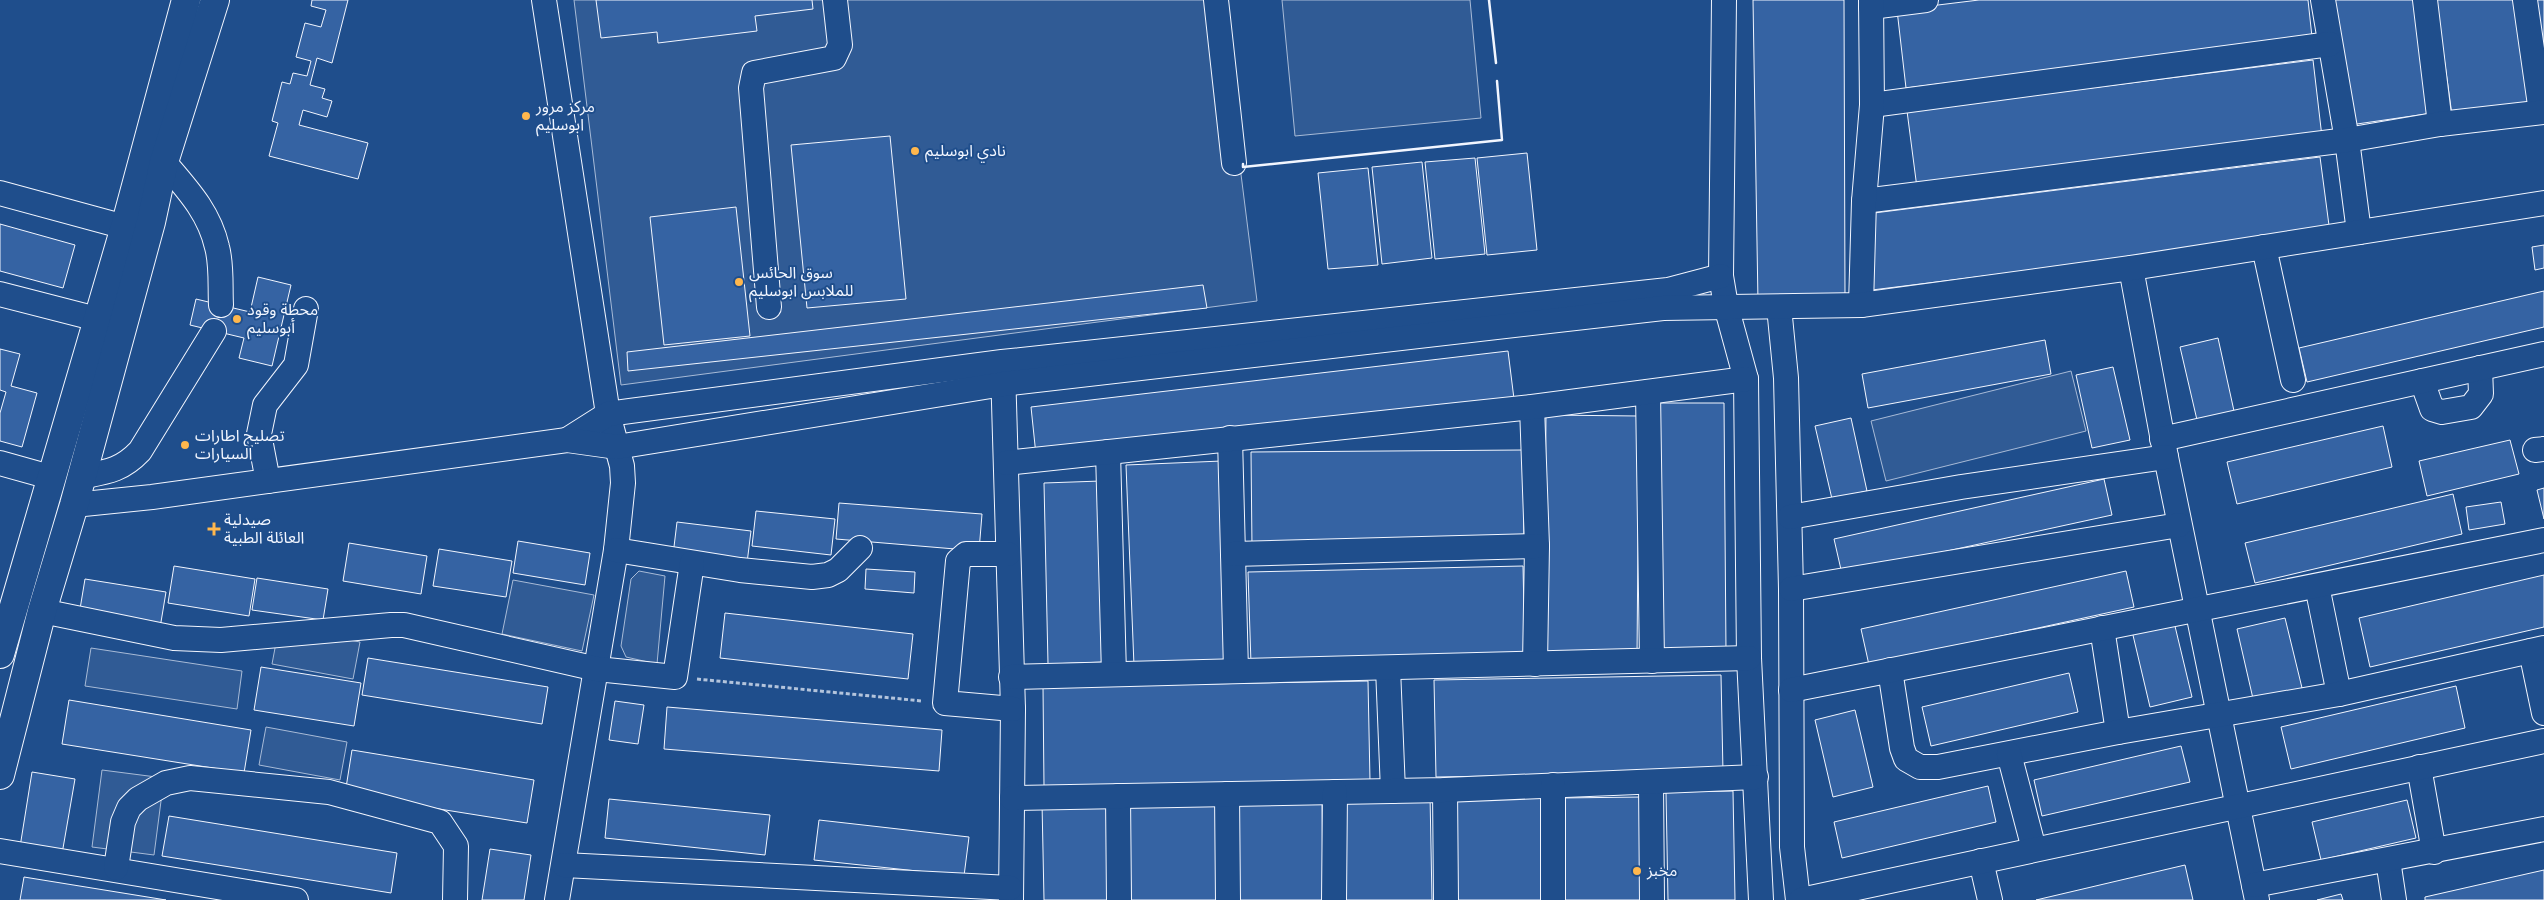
<svg xmlns="http://www.w3.org/2000/svg" width="2544" height="900" viewBox="0 0 2544 900" font-family="Spectral,'Noto Sans Arabic',serif">
<rect width="100%" height="100%" fill="#1f4e8c"/>
<!-- built -->
<g fill="#305b95" stroke="#a8bbd7">
<polygon points="574,0 1219,0 1257,301 621,385"/>
<polygon points="1282,0 1470,0 1481,118 1295,136"/>
<polygon points="2071,371 2086,431 1886,481 1871,421"/>
<polygon points="639,571 665,576 657,664 626,657 621,646 631,579"/>
<polygon points="513,580 594,595 582,651 502,634"/>
<polygon points="279,627 360,642 353,679 272,664"/>
<polygon points="91,648 242,671 237,709 85,686"/>
<polygon points="266,727 347,742 340,780 259,765"/>
<polygon points="102,770 164,778 154,855 92,847"/>
</g>
<!-- building -->
<g fill="#3563a3" stroke="#f2f6ff">
<polygon points="312,0 348,0 332,63 317,58 310,85 325,89 322,98 332,101 327,117 303,110 299,125 368,143 358,179 269,156 278,123 272,121 282,82 290,84 293,73 307,76 311,61 296,57 305,23 321,27 326,10 311,6"/>
<polygon points="596,0 812,0 813,9 755,16 757,31 658,43 657,32 601,38"/>
<polygon points="1753,0 1844,0 1845,297 1758,303"/>
<polygon points="1979,0 2308,0 2312,37 1906,88 1897,10"/>
<polygon points="2333,0 2415,0 2433,113 2350,125"/>
<polygon points="2436,0 2519,0 2533,104 2452,115"/>
<polygon points="2531,0 2544,0 2544,96"/>
<polygon points="2313,60 2322,137 1917,188 1907,111"/>
<polygon points="890,136 906,299 807,308 791,145"/>
<polygon points="1527,153 1537,250 1487,255 1477,158"/>
<polygon points="2320,157 2330,233 1864,291 1866,214"/>
<polygon points="1475,158 1485,254 1435,259 1425,162"/>
<polygon points="1422,162 1432,258 1382,264 1372,167"/>
<polygon points="1368,168 1378,265 1328,269 1318,173"/>
<polygon points="736,207 750,336 664,345 650,217"/>
<polygon points="0,224 75,245 63,288 0,271"/>
<polygon points="2544,245 2544,268 2535,270 2532,247"/>
<polygon points="258,277 291,285 272,366 239,358 244,338 190,325 196,299 250,312"/>
<polygon points="1203,285 1207,308 628,371 627,352"/>
<polygon points="2544,291 2544,327 2307,382 2299,348"/>
<polygon points="2218,338 2234,411 2197,420 2180,347"/>
<polygon points="2045,340 2051,374 1868,408 1862,374"/>
<polygon points="0,349 20,354 11,386 37,393 22,447 0,441 0,413 6,392 0,390"/>
<polygon points="1508,351 1514,399 1036,455 1031,407"/>
<polygon points="2113,367 2130,440 2092,448 2076,375"/>
<polygon points="1660,403 1724,403 1726,652 1661,652"/>
<polygon points="1546,415 1639,416 1637,657 1544,656"/>
<polygon points="1851,418 1867,491 1832,499 1815,426"/>
<polygon points="2383,426 2392,467 2237,504 2227,462"/>
<polygon points="2510,440 2519,474 2427,496 2419,461"/>
<polygon points="1523,450 1524,545 1252,548 1251,452"/>
<polygon points="1222,461 1230,663 1134,666 1126,465"/>
<polygon points="2104,479 2112,515 1842,574 1834,539"/>
<polygon points="1101,481 1105,662 1048,664 1044,483"/>
<polygon points="2544,488 2544,519 2537,490"/>
<polygon points="2453,494 2462,534 2255,583 2245,543"/>
<polygon points="2501,502 2505,524 2469,530 2466,507"/>
<polygon points="839,503 982,514 979,551 836,539"/>
<polygon points="756,511 835,519 831,555 752,546"/>
<polygon points="677,522 751,531 747,563 673,555"/>
<polygon points="518,541 590,553 585,585 513,573"/>
<polygon points="349,543 427,556 421,594 343,581"/>
<polygon points="439,549 512,561 506,597 433,586"/>
<polygon points="174,566 255,579 249,616 168,603"/>
<polygon points="1523,566 1525,658 1251,664 1248,572"/>
<polygon points="866,569 915,572 914,593 865,589"/>
<polygon points="2126,571 2134,607 1869,665 1861,629"/>
<polygon points="2544,575 2544,627 2370,667 2359,618"/>
<polygon points="257,578 328,589 323,620 252,610"/>
<polygon points="85,579 166,592 160,628 79,615"/>
<polygon points="725,613 913,634 908,679 720,658"/>
<polygon points="2285,618 2303,692 2254,703 2237,629"/>
<polygon points="2174,622 2192,697 2150,707 2132,631"/>
<polygon points="368,658 548,687 542,724 362,695"/>
<polygon points="261,667 361,683 354,726 254,710"/>
<polygon points="2069,673 2078,712 1931,746 1922,707"/>
<polygon points="1721,675 1723,772 1436,777 1434,680"/>
<polygon points="1368,681 1370,781 1044,787 1043,687"/>
<polygon points="2456,686 2465,728 2291,769 2281,727"/>
<polygon points="69,700 251,730 244,773 62,744"/>
<polygon points="615,701 644,705 638,744 609,740"/>
<polygon points="667,707 942,730 939,771 664,749"/>
<polygon points="1855,710 1873,787 1833,797 1815,720"/>
<polygon points="2181,746 2190,782 2042,816 2034,780"/>
<polygon points="352,750 534,780 527,823 345,794"/>
<polygon points="32,772 75,779 62,854 20,847"/>
<polygon points="1988,786 1996,822 1842,858 1834,822"/>
<polygon points="1733,791 1735,900 1668,900 1666,792"/>
<polygon points="1430,795 1432,900 1343,900 1342,796"/>
<polygon points="1543,796 1545,900 1456,900 1454,798"/>
<polygon points="1643,797 1645,900 1561,900 1559,798"/>
<polygon points="1219,798 1221,900 1131,900 1129,799"/>
<polygon points="1322,798 1323,900 1235,900 1233,799"/>
<polygon points="609,799 770,815 765,855 605,838"/>
<polygon points="2407,800 2416,838 2321,860 2312,822"/>
<polygon points="1111,801 1113,900 1044,900 1042,803"/>
<polygon points="169,816 397,853 391,893 162,856"/>
<polygon points="819,820 969,837 964,876 814,860"/>
<polygon points="490,849 531,855 524,900 482,900"/>
<polygon points="2185,865 2193,900 2036,900"/>
<polygon points="2544,870 2544,900 2425,900 2425,897"/>
<polygon points="24,877 166,900 20,900"/>
<polygon points="2341,894 2343,900 2317,900"/>
</g>
<g fill="none" stroke-linecap="round" stroke-linejoin="round">
<!-- minor casing -->
<g stroke="#f2f6ff" stroke-width="26">
<g id="minor">
<polyline points="544,0 608,414 622,466 623,483 616,550 557,900"/>
<polyline points="1216,0 1234,163"/>
<polyline points="1724,0 1721,276 1726,306 1746,379 1749,658 1761,900"/>
<polyline points="2323,0 2347,140 2359,232"/>
<polyline points="2425,0 2440,124"/>
<polyline points="2525,0 2541,112"/>
<polyline points="1871,7 1926,0"/>
<polyline points="1872,105 2330,44"/>
<path d="M164 162C187 189 209 212 217 247 222 265 220 286 221 305"/>
<polyline points="0,193 125,227"/>
<polyline points="1864,201 2347,140 2440,124 2544,112"/>
<polyline points="2264,247 2293,380"/>
<polyline points="2131,268 2166,457 2257,900"/>
<polyline points="0,294 97,319"/>
<polyline points="1861,305 1864,201 1872,105 1871,0"/>
<polyline points="769,307 751,88 754,73 834,58 840,45 835,0"/>
<polyline points="1779,307 1786,378 1791,589 1792,847 1798,900"/>
<polyline points="1003,369 1013,709 1011,900"/>
<polyline points="2422,381 2432,409 2442,412 2471,407 2481,394 2480,368"/>
<polyline points="1648,392 1652,661"/>
<polyline points="1532,407 1537,546 1535,664"/>
<polyline points="1230,438 1236,671"/>
<polyline points="2162,439 2544,354"/>
<polyline points="567,440 608,414 630,411 1002,362 1668,290 1721,276"/>
<polyline points="2535,450 2544,449"/>
<polyline points="1108,452 1114,674"/>
<polyline points="0,463 50,477"/>
<polyline points="1006,463 1532,407 1746,379"/>
<path d="M80 477C106 472 121 471 140 451L214 331"/>
<polyline points="268,481 259,434 265,405 296,365 306,309"/>
<polyline points="74,505 152,497 567,440 617,447 1003,384 1663,308 1861,305 2131,268 2544,203"/>
<polyline points="1790,517 1961,487 2166,457"/>
<polyline points="616,550 740,570 812,577 828,575 838,570 860,548"/>
<polyline points="1008,554 966,554 958,561 945,703 1013,709"/>
<polyline points="1233,554 1537,546"/>
<polyline points="2317,586 2339,694"/>
<polyline points="1791,589 2179,525"/>
<polyline points="42,611 174,638 221,640 391,625 404,625 597,669 675,677 692,563"/>
<polyline points="2102,628 2118,732"/>
<polyline points="2531,651 2544,713"/>
<polyline points="1388,668 1393,791"/>
<polyline points="1890,670 1902,748 1906,759 1920,767 1938,767 2118,732 2339,694 2544,648"/>
<polyline points="1011,677 1749,658"/>
<path d="M1791 690C2042 640 2293 592 2544 540"/>
<polyline points="2009,754 2034,849"/>
<polyline points="2419,767 2434,852"/>
<polyline points="1651,782 1652,900"/>
<polyline points="1445,790 1446,900"/>
<polyline points="1227,794 1228,900"/>
<polyline points="1118,796 1119,900"/>
<polyline points="1012,798 1445,790 1756,777"/>
<polyline points="0,851 296,900"/>
<polyline points="2388,860 2394,900"/>
<polyline points="1981,861 1990,900"/>
<polyline points="564,865 1010,888"/>
<polyline points="116,868 123,822 129,808 138,799 166,783 190,778 329,792 440,822 456,846 455,900"/>
<polyline points="2254,885 2544,829"/>
<polyline points="1334,900 1335,792"/>
<polyline points="1553,900 1553,785"/>
<polyline points="1801,900 2544,741"/>
</g>
</g>
<!-- major casing -->
<g stroke="#f2f6ff" stroke-width="30">
<g id="major">
<polyline points="0,654 125,227 186,0"/>
<polyline points="0,775 42,611 74,505 151,222 164,162 215,0"/>
</g>
</g>
<!-- path -->
<polyline stroke="#b3c4dc" stroke-width="3" stroke-dasharray="4 2.5" stroke-linecap="butt" points="697,679 922,701"/>
<!-- minor -->
<use href="#minor" stroke="#1f4e8c" stroke-width="24"/>
<!-- major -->
<use href="#major" stroke="#1f4e8c" stroke-width="28"/>
<!-- wall -->
<g stroke="#f2f6ff" stroke-width="2.5">
<polyline points="1489,0 1496,63"/>
<polyline points="1243,164 1243,167 1502,140 1497,81"/>
</g>
</g>
<!-- markers -->
<g fill="#ffb74d" stroke="#1f4e8c" stroke-width="2">
<circle cx="526" cy="116" r="5"/>
<circle cx="915" cy="151" r="5"/>
<circle cx="739" cy="282" r="5"/>
<circle cx="237" cy="319" r="5"/>
<circle cx="185" cy="445" r="5"/>
<path d="M211.5 521.5h5v5h5v5h-5v5h-5v-5h-5v-5h5z"/>
<circle cx="1637" cy="871" r="5"/>
</g>
<g text-anchor="middle" dominant-baseline="central" stroke-width="4" stroke-linejoin="round" paint-order="stroke">
<!-- poi labels -->
<g font-size="16" fill="#f2f6ff" stroke="#1f4e8c" text-anchor="start">
<text x="536" y="107">مركز مرور<tspan x="536" dy="18">ابوسليم</tspan></text>
<text x="925" y="151">نادي ابوسليم</text>
<text x="749" y="273">سوق الحائس<tspan x="749" dy="18">للملابس ابوسليم</tspan></text>
<text x="247" y="310">محطة وقود<tspan x="247" dy="18">أبوسليم</tspan></text>
<text x="195" y="436">تصليح اطارات<tspan x="195" dy="18">السيارات</tspan></text>
<text x="224" y="520">صيدلية<tspan x="224" dy="18">العائلة الطبية</tspan></text>
<text x="1647" y="871">مخبز</text>
</g>
</g>
</svg>
